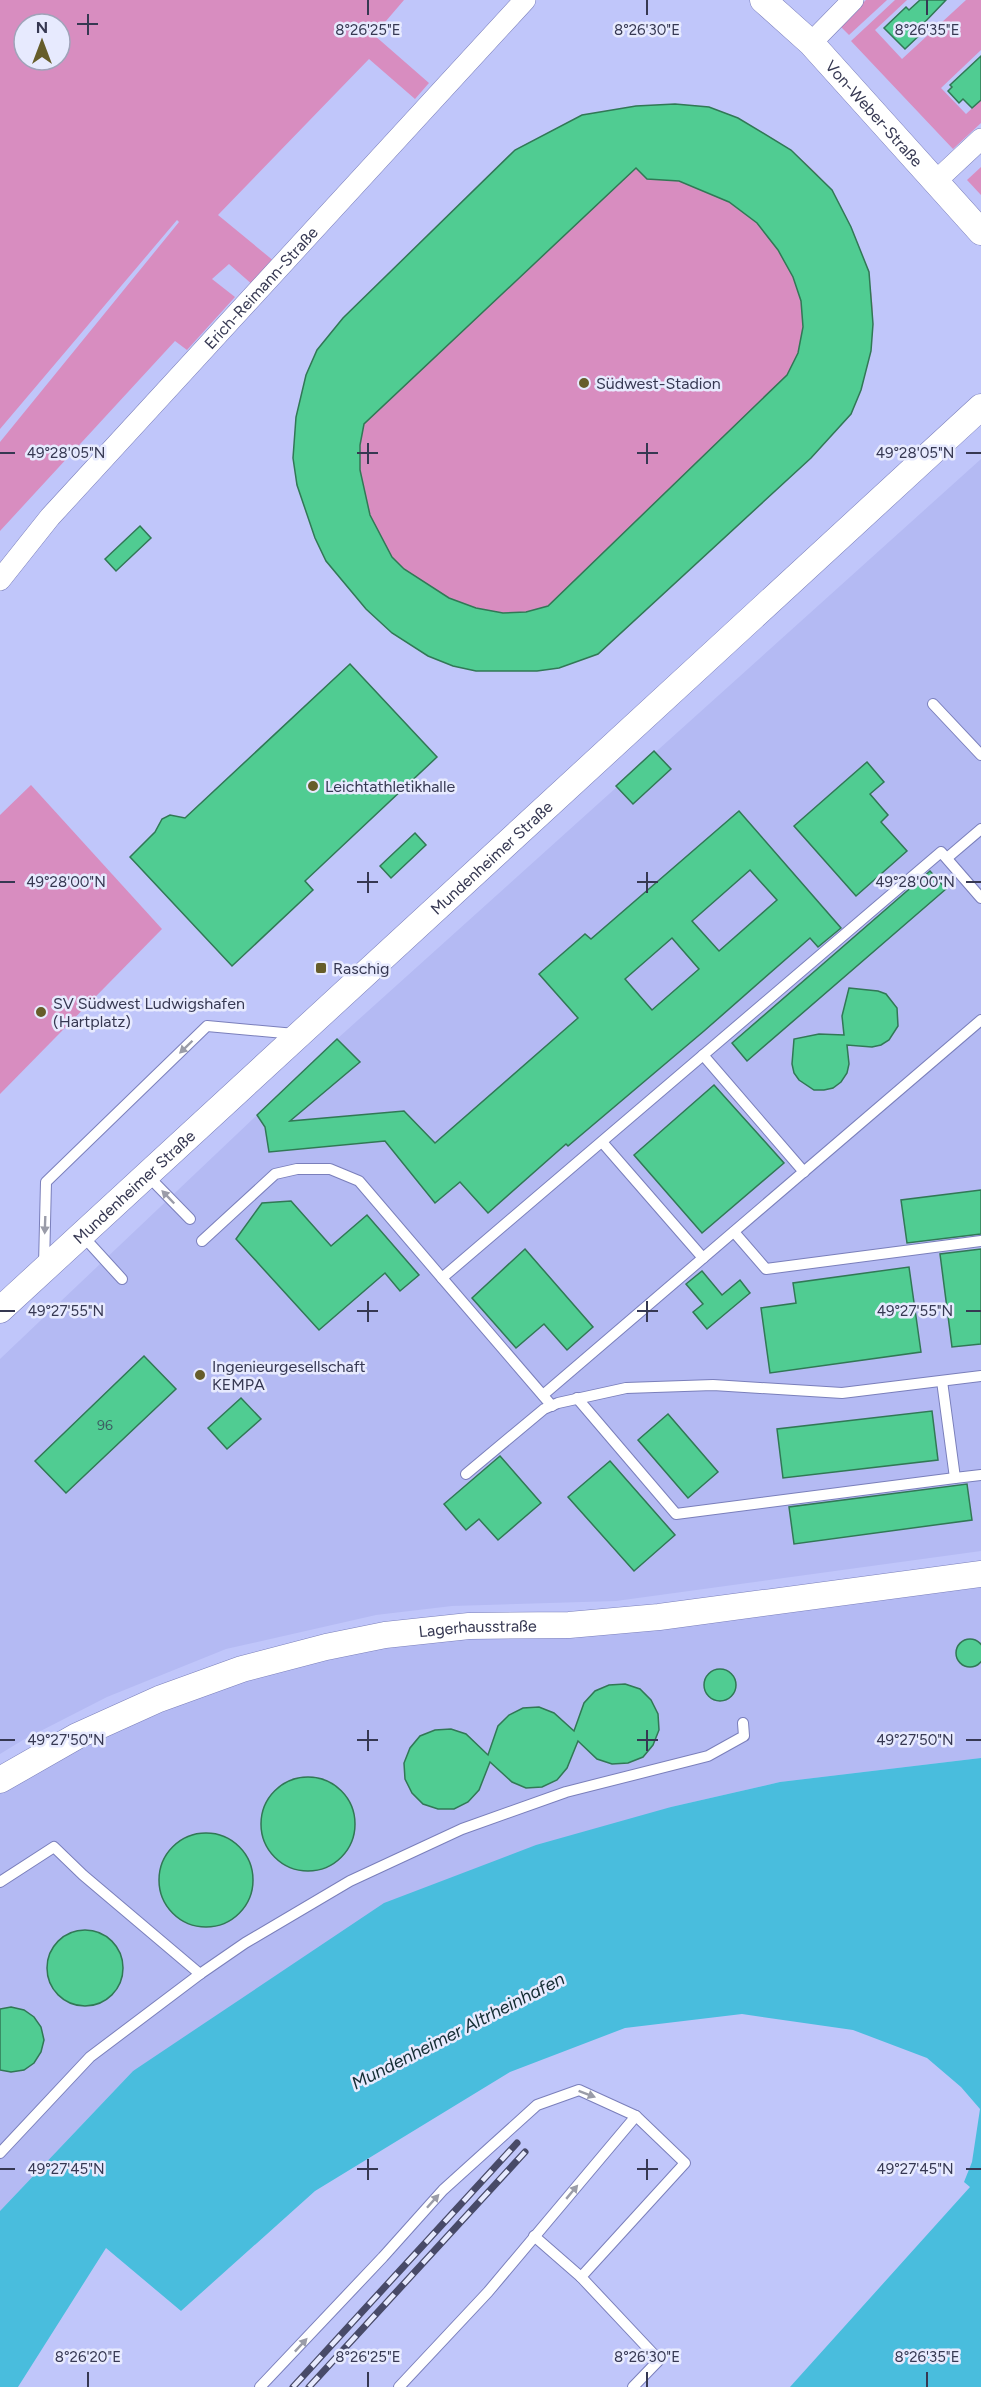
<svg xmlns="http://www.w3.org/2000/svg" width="981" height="2387" viewBox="0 0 981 2387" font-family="Figtree,sans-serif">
<rect width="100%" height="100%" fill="#c0c6fa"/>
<!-- built -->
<g fill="#b4baf3">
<polygon points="981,459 981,1551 616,1601 452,1606 376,1615 226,1649 107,1697 23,1740 0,1754 0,1359 337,1039"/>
<polygon points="981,1585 981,1758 780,1782 671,1807 133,2071 0,2211 0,1793 96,1740 209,1693 294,1667 377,1648"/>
</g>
<!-- green -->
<g fill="#d88dc0" fill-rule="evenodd">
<path d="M0 0H404L374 35 429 83 415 99 369 59 218 215 275 262 254 286 229 264 212 279 235 297 187 350 175 341 0 531V442L179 222 177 220 0 429ZM24 24H60V60H24Z"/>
<polygon points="866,0 887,0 849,35 839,25"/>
<polygon points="895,0 907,0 875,30 902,59 966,0 981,0 981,50 941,88 966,114 981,100 981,123 953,149 851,41"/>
<path d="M675 104C686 105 700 105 711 108 729 113 744 122 760 131 787 146 811 165 830 189 836 195 839 205 843 213 881 279 882 344 851 414L598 654 559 668 537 671H476L453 666 428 656 392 633 293 458 296 417 306 375 317 350 343 318 515 150 582 115 636 106Z"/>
<polygon points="981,167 981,195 967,180"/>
<polygon points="31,785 162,929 0,1094 0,815"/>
</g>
<!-- water -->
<polygon fill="#49bddd" points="981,1758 981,2387 790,2387 970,2187 964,2182 972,2162 980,2109 961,2087 927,2058 853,2030 742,2014 625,2028 510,2072 315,2191 181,2311 106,2248 18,2387 0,2387 0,2211 133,2071 384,1903 536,1845 671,1807 780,1782"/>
<!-- building -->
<g fill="#50cc92" stroke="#317855" stroke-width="1.5" fill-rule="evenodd">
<polygon points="920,0 946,0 923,24 927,28 905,49 884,28 906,7 909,10"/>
<polygon points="981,56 981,100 972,108 963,99 959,103 948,91 952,87 950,85"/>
<path d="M675 104 709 107 738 118 791 150 832 190 851 227 869 272 873 324 871 351 861 390 851 414 811 458 598 654 559 668 537 671H476L453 666 428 656 392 633 366 609 326 561 315 538 297 485 293 458 296 417 306 375 317 350 343 318 515 150 582 115 636 106ZM636 168 647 179 679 181 729 202 757 223 778 250 793 277 801 301 803 327 798 353 787 375 548 606 526 612 503 613 476 608 449 598 404 569 392 557 370 515 360 470V445L364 424Z"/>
<polygon points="140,526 151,538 116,571 105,559"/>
<polygon points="350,664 437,757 305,881 313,890 232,966 130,857 155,832 162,819 170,815 185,818"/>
<polygon points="654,751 671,769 633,804 616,786"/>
<polygon points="867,762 884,782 870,794 888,815 881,822 907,851 856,896 794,826"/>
<path d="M739 811 841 928 818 947 810 938 704 1031 568 1146 566 1144 488 1213 460 1182 435 1203 385 1141 269 1152 265 1127 257 1115 337 1039 360 1062 290 1121 404 1111 435 1143 578 1018 539 974 585 934 591 939ZM750 870 777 900 719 951 692 921ZM672 938 699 969 652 1010 625 979Z"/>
<polygon points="415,833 426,845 391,878 380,866"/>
<polygon points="930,871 946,889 747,1061 732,1043"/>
<polygon points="849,988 878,991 886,994 897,1008 898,1026 889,1040 881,1045 872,1047 847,1045 849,1064 847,1073 841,1082 833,1088 824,1090 814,1090 799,1080 794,1073 792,1064 794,1039 819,1034 844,1035 842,1016"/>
<polygon points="714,1085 784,1163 702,1233 634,1155"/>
<polygon points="981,1190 981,1234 907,1243 901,1200"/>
<polygon points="291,1201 331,1246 367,1215 419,1275 400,1291 385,1273 319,1330 236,1239 262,1203"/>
<polygon points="525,1249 593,1327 567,1350 544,1324 516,1348 472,1298"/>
<polygon points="981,1249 981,1344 952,1347 940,1254"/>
<polygon points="909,1267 921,1352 770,1373 761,1308 796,1303 793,1283"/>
<polygon points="702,1271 722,1295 740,1280 750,1293 707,1329 693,1312 703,1304 686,1284"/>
<polygon points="144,1356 176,1389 66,1493 35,1461"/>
<polygon points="241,1398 261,1419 227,1449 208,1428"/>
<polygon points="932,1411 938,1460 783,1478 777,1429"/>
<polygon points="668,1414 718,1472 688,1498 638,1440"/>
<polygon points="500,1456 541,1503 498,1540 479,1519 466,1530 444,1504"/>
<polygon points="610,1461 675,1535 634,1571 568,1497"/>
<polygon points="967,1484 972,1520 794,1544 789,1507"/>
<circle cx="970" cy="1653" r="14"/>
<circle cx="720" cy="1685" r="16"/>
<polygon points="625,1684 640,1689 651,1700 658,1714 659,1730 653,1745 643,1757 628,1763 612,1764 597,1759 578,1741 567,1768 557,1780 542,1787 526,1788 512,1782 490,1762 479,1790 468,1802 454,1809 438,1809 423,1804 412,1793 405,1779 404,1763 410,1748 420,1736 435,1730 451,1729 466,1734 488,1755 498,1726 509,1715 523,1708 539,1707 554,1713 574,1731 584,1703 595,1691 609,1685"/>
<circle cx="308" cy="1824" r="47"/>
<circle cx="206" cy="1880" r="47"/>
<circle cx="85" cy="1968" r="38"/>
<polygon points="11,2007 24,2010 34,2017 41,2027 44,2040 41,2052 34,2063 24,2070 11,2072 0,2070 0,2009"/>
</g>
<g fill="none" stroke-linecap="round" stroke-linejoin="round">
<!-- service casing -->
<g stroke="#7a7fbb" stroke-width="12">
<g id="service">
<polyline points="933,704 981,755"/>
<polyline points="947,858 981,829"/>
<polyline points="703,1055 804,1172"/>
<polyline points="602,1142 703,1258"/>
<polyline points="146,1174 190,1219"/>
<polyline points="734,1232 766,1269 981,1241"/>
<polyline points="81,1234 122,1279"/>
<polyline points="202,1241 275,1174 297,1169 330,1169 359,1181 442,1278"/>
<polyline points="44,1265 46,1182 207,1026 295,1034"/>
<polyline points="942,1381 955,1478 981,1475"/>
<polyline points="543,1395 981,1020"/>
<polyline points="577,1398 676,1514 955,1478"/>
<polyline points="552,1406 442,1278 941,852 981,898"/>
<polyline points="466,1474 544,1409 558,1403 626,1388 713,1385 842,1393 981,1376"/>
<polyline points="0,1882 54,1847 83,1875 200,1974 90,2057 0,2153"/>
<polyline points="200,1974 245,1943 350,1881 462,1829 566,1792 708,1756 744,1736 743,1723"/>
<polyline points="534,2236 581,2277"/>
<polyline points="260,2387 383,2257 443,2190 537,2105 579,2090 636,2116 685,2163 581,2277 659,2360 633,2387"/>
<polyline points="399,2387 488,2292 636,2116"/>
</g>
</g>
<!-- minor casing -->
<g stroke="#7a7fbb" stroke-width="22">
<g id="minor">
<polyline points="811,43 853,0"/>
<polyline points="936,181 981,139"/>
<path id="s1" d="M0 580 50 517 525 0"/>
</g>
</g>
<!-- tertiary casing -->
<g stroke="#7a7fbb" stroke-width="27">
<g id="tertiary">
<path id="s2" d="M763 0 811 43 981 232"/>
<path id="s3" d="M0 1310 981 407"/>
<path id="s4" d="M0 1780 77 1736 159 1699 242 1669 326 1647 385 1635 469 1626 569 1625 659 1617 981 1574"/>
</g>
</g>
<!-- service -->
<use href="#service" stroke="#fff" stroke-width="10"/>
<!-- minor -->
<use href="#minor" stroke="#fff" stroke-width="21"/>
<!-- tertiary -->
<use href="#tertiary" stroke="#fff" stroke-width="26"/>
<!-- rail casing -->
<g stroke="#484a68" stroke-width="7">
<g id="rail">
<polyline points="293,2387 517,2143"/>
<polyline points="309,2387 525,2152"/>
</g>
</g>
<!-- rail -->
<use href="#rail" stroke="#e7eafe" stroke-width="4.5" stroke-dasharray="14" stroke-linecap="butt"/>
</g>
<!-- one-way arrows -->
<defs><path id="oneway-solid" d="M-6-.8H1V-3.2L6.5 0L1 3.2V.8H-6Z" transform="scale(1.5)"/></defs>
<g fill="#9a9ca8">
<use href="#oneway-solid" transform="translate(186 1047) rotate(136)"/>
<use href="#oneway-solid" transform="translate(168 1197) rotate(-134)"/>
<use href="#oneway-solid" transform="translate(45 1225) rotate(92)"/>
<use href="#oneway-solid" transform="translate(587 2094) rotate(21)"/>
<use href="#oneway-solid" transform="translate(572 2192) rotate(-50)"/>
<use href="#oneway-solid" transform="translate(433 2201) rotate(-48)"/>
<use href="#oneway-solid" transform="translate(301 2345) rotate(-47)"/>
</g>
<!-- ticks -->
<path fill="none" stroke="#363852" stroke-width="2" d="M368 0V15M647 0V15M927 0V15M88 14V35M77 24H98M368 443V464M647 443V464M0 453H15M357 453H378M637 453H658M966 453H981M368 872V893M647 872V893M0 882H15M357 882H378M637 882H658M966 882H981M368 1301V1322M647 1301V1322M0 1311H15M357 1311H378M637 1311H658M966 1311H981M368 1730V1751M647 1730V1751M0 1740H15M357 1740H378M637 1740H658M966 1740H981M368 2159V2180M647 2159V2180M0 2169H15M357 2169H378M637 2169H658M966 2169H981M88 2372V2387M368 2372V2387M647 2372V2387M927 2372V2387"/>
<!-- markers -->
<g fill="#665d2a" stroke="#e7eafe" stroke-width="2">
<circle cx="584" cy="383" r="6"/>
<circle cx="313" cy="786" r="6"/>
<rect x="315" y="962" width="12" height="12" rx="3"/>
<circle cx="41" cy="1012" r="6"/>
<circle cx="200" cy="1375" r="6"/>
</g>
<g text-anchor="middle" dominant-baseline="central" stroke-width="5" stroke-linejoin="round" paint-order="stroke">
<!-- number labels -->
<g font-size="14" fill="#3c5d62">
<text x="105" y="1425">96</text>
</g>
<!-- street labels -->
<g font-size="16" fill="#363852" stroke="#e7eafe">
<text stroke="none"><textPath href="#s2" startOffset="159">Von-Weber-Straße</textPath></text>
<text stroke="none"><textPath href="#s1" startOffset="392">Erich-Reimann-Straße</textPath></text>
<text stroke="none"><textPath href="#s3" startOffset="668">Mundenheimer Straße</textPath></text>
<text stroke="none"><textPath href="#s3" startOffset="182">Mundenheimer Straße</textPath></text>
<text stroke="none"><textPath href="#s4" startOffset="507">Lagerhausstraße</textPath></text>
</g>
<!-- poi labels -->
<g font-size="16" fill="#363852" stroke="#e7eafe" text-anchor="start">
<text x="596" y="383">Südwest-Stadion</text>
<text x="325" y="786">Leichtathletikhalle</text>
<text x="333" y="968">Raschig</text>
<text x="53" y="1003">SV Südwest Ludwigshafen<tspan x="53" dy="18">(Hartplatz)</tspan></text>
<text x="212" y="1366">Ingenieurgesellschaft<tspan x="212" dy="18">KEMPA</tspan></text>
</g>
<!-- water labels -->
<g font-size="18" font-style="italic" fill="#142d34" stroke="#e7eafe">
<text transform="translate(458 2031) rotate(-27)">Mundenheimer Altrheinhafen</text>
</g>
</g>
<g font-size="15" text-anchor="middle" fill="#363852" stroke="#e7eafe" stroke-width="5" stroke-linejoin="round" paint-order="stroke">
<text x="368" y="35">8°26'25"E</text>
<text x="647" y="35">8°26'30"E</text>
<text x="927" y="35">8°26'35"E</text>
<text x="66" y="458">49°28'05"N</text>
<text x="915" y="458">49°28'05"N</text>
<text x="66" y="887">49°28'00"N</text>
<text x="915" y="887">49°28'00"N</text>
<text x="66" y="1316">49°27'55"N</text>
<text x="915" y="1316">49°27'55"N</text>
<text x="66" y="1745">49°27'50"N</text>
<text x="915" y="1745">49°27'50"N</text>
<text x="66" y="2174">49°27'45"N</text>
<text x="915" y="2174">49°27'45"N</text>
<text x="88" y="2362">8°26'20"E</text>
<text x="368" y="2362">8°26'25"E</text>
<text x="647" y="2362">8°26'30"E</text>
<text x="927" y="2362">8°26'35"E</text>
</g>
<!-- north arrow -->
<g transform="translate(42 42)"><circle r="28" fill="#e7eafe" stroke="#a0a3b9" stroke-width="1.5"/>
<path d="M0-4.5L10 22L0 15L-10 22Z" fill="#665d2a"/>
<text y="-9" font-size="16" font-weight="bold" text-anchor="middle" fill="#363852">N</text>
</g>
</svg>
